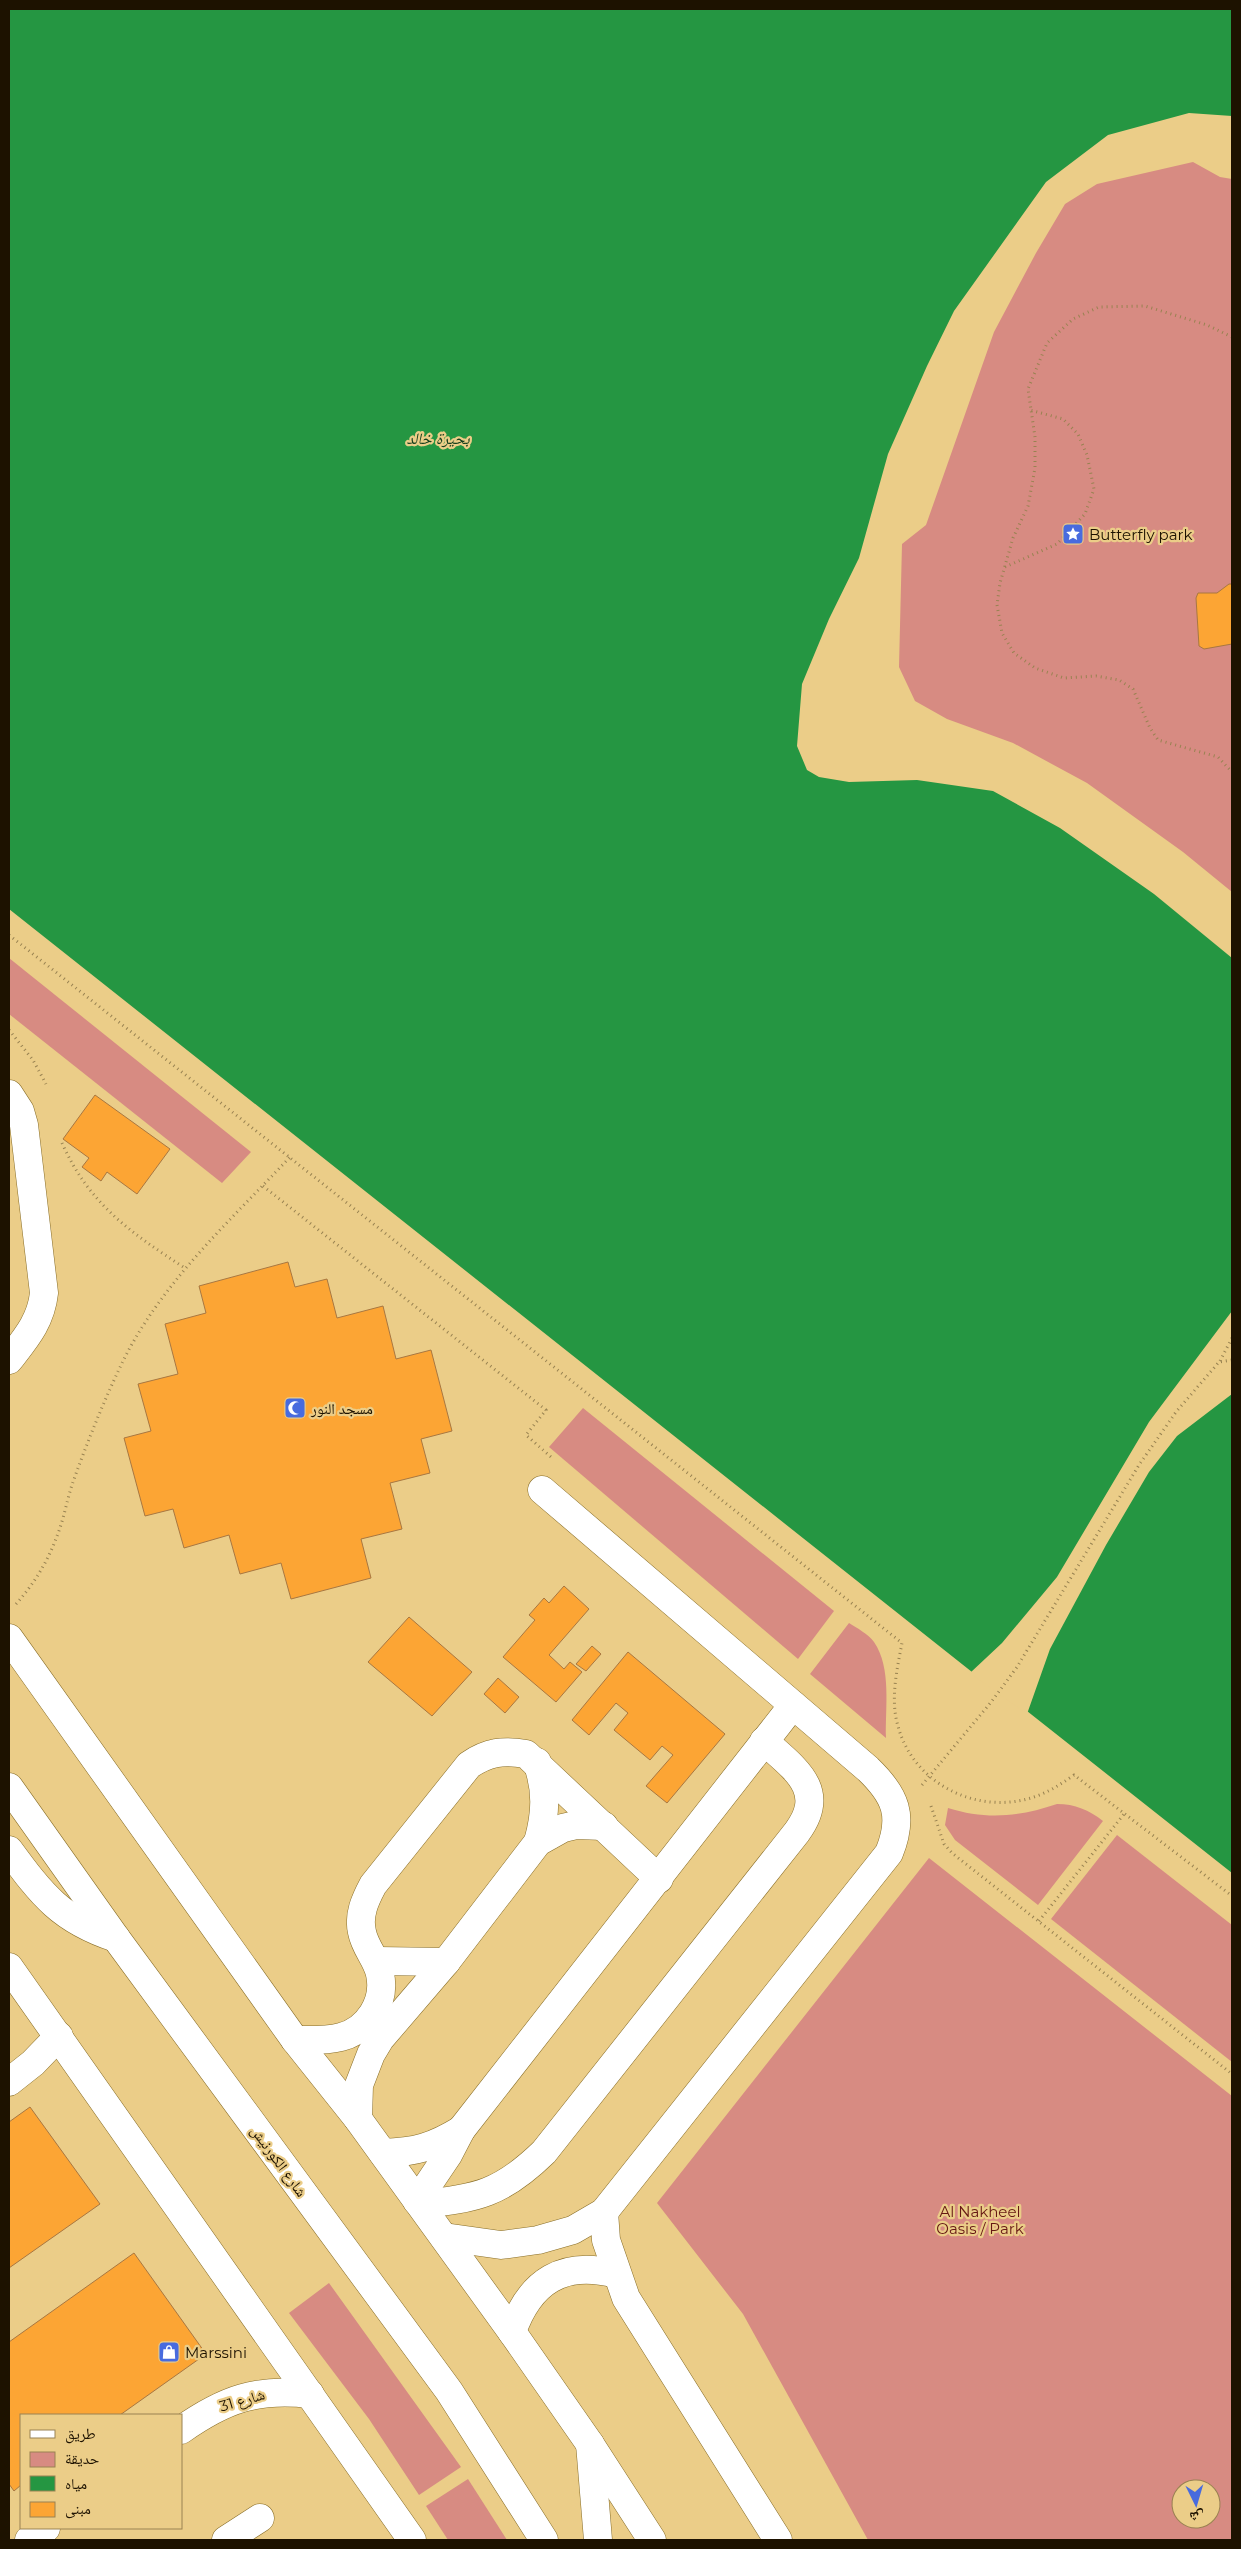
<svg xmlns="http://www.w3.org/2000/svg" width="1241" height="2549" viewBox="0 0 1241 2549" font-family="Montserrat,'Noto Naskh Arabic',sans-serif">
<rect width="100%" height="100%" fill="#ebcd88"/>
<!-- green -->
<g fill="#d78b82" fill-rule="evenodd">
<polygon points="1193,162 1220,177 1232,179 1232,892 1183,852 1087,783 1013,743 947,719 915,701 899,667 902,544 926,525 994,332 1036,253 1065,204 1097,184"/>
<polygon points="9,958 251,1152 222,1183 9,1014"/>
<polygon points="583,1408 834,1611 798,1659 549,1447"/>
<path d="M849 1623C857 1628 868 1634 874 1642 892 1668 885 1709 886 1738L810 1674Z"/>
<path d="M1057 1804C1075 1804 1089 1810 1103 1821L1038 1905 955 1840 945 1825 948 1808C986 1820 1019 1817 1057 1804Z"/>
<polygon points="1117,1835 1232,1925 1232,2062 1051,1919"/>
<path d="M929 1858 1232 2096V2540H868L743 2314 657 2203ZM1181 2489H1211V2519H1181Z"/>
<polygon points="329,2283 461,2467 419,2495 369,2419 289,2313"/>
<polygon points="468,2479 507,2540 448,2540 426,2506"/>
</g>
<!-- water -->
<polygon fill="#259642" points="9,9 1232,9 1232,116 1189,113 1108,135 1046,182 954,311 927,366 888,454 859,558 829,619 802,684 797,746 807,770 819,777 849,782 917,780 993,791 1060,828 1154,894 1232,958 1232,1873 1027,1711 972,1672 9,909"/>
<!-- pier -->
<polygon fill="#ebcd88" points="1232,1311 1232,1394 1177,1436 1149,1472 1106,1545 1050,1649 1027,1714 970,1673 1002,1643 1057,1577 1149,1422"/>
<!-- building -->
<g fill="#fca534" stroke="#a87741">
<polygon points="1229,584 1232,584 1232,644 1204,649 1199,646 1196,598 1198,593 1217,593"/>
<polygon points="95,1095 170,1149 137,1194 107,1172 101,1181 82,1167 89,1158 63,1139"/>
<polygon points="288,1262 295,1287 327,1279 337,1318 383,1306 396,1359 431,1350 452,1431 421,1439 430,1473 390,1483 402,1529 361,1539 371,1578 291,1599 281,1563 240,1574 229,1535 184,1548 173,1509 145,1516 124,1438 151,1431 138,1384 178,1374 165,1324 206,1313 199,1286"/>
<polygon points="564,1586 589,1609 549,1655 564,1669 570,1662 582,1672 556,1702 503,1657 535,1620 529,1615 544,1598 549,1603"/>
<polygon points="409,1617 472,1672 432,1716 368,1662"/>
<polygon points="592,1646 601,1654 586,1671 576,1664"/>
<polygon points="628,1652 725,1734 667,1803 646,1786 673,1755 662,1746 650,1760 614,1730 628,1713 616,1703 589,1735 572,1720"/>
<polygon points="498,1678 519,1697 505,1713 484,1694"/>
<polygon points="30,2107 100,2204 9,2268 9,2122"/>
<polygon points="134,2253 206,2354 120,2415 21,2415 21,2485 14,2491 9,2484 9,2342"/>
</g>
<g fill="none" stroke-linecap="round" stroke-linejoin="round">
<!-- minor casing -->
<g stroke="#886d27" stroke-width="29">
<g id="minor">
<path d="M9 1094 20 1111 24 1125 44 1293C41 1321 26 1338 9 1360"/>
<polyline points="9,1638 295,2040 358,2119 512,2332 590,2444 652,2540"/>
<path d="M537 1762C547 1790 546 1813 538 1842"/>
<polyline points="377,1961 446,1962"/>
<path d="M295 2040C310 2040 326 2041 341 2037 368 2030 386 2002 380 1974 377 1959 365 1948 362 1932 358 1915 365 1900 373 1885L469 1765C488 1752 503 1750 526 1754L659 1879"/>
<polyline points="9,2082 33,2063 59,2036"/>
<polyline points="358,2119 359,2085 371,2054 380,2039 446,1962 538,1842 563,1828 576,1825 604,1826"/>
<path d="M383 2153C416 2152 433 2147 461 2130"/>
<polyline points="417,2201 448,2155 461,2130 793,1705"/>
<path d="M420 2204C477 2199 502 2193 544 2152L797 1832C828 1790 795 1769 764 1741"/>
<polyline points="604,2212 606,2240 626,2298 778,2540"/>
<path d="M444 2237 501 2245 538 2240 573 2230 604 2212 889 1853C904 1816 896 1796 868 1769L542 1490"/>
<path d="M512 2332C530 2281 563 2260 616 2274"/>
<path d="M181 2430C225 2399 257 2388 310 2394"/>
<polyline points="29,2540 46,2528"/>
<polyline points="226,2540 260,2518"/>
</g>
</g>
<!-- major casing -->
<g stroke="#886d27" stroke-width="29">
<g id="major">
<polyline points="9,1787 116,1938 449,2391 544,2540"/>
<path d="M9 1850C42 1895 61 1920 116 1938"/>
<polyline points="9,1967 412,2540"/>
<polyline points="590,2444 598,2540"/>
</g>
</g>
<!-- path -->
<g stroke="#988251" stroke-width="3" stroke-dasharray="1 4" stroke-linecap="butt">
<polyline points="1232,337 1207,325 1145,306 1099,307 1073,319 1047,343 1028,389 1035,437 1035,468 1028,506 1013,538 1000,583 997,605 1002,633 1014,653 1035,668 1064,678 1096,676 1119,680 1133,689 1150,728 1158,740 1218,757 1232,772"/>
<polyline points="1005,567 1057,544 1085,514 1094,489 1087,455 1078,434 1063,419 1030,410"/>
<path d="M9 935 902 1643C897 1669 890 1700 898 1726 913 1784 978 1816 1034 1797 1049 1792 1061 1784 1074 1775L1232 1896"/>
<polyline points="9,1030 33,1060 46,1084"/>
<path d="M62 1143C89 1204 131 1233 185 1268"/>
<polyline points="263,1186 546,1410 526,1435 551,1457"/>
<polyline points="1220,1361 1232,1338"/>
<path d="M16 1604C34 1584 48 1561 57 1536 64 1519 67 1499 73 1482 88 1440 105 1398 124 1359 164 1280 231 1220 290 1157"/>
<polyline points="922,1785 992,1701 1017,1667 1139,1465 1176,1412 1219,1362 1232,1360"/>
<polyline points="931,1806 944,1844 952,1853 1232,2074"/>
<polyline points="1039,1921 1124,1814"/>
</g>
<!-- minor -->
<use href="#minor" stroke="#fff" stroke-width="28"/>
<!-- major -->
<use href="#major" stroke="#fff" stroke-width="28"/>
</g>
<!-- icons -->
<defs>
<g id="sight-square" transform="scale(1.125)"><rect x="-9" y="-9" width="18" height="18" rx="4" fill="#486bde" stroke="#ebcd88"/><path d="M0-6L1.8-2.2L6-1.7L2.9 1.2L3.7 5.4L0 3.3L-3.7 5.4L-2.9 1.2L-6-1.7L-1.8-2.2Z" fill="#fff"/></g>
<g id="mosque-square" transform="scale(1.125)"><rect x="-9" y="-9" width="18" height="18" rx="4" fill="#486bde" stroke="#ebcd88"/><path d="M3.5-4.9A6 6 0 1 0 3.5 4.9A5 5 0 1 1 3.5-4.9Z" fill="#fff"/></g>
<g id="shop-square" transform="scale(1.125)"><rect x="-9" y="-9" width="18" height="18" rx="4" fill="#486bde" stroke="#ebcd88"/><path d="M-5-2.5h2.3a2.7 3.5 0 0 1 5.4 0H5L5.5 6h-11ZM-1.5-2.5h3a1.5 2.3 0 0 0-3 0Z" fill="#fff"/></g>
</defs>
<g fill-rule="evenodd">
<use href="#sight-square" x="1073" y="534"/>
<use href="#mosque-square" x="295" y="1408"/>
<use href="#shop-square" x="169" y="2352"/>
</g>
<g text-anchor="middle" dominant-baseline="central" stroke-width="4.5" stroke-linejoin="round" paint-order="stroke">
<!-- poi labels -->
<g font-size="15" fill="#1d1200" stroke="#ebcd88" text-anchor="start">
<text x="1089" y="534">Butterfly park</text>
<text x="311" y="1408">مسجد النور</text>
<text x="185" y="2352">Marssini</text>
</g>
<!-- street labels -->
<g font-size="15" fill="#1d1200" stroke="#ebcd88">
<text transform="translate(279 2161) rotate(54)">شارع الكورنيش</text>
<text transform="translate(242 2400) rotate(-16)">شارع 31</text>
</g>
<!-- park labels -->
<g font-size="15" fill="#661814" stroke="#ebcd88">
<text x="980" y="2211">Al Nakheel<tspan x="980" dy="17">Oasis / Park</tspan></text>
</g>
<!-- water labels -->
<g font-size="16" font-style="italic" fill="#16401e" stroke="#ebcd88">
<text x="438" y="438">بحيرة خالد</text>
</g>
</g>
<!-- border -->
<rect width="1241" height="2549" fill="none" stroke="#1d1200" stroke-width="20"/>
<!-- legend -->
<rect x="20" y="2414" width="162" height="115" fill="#ebcd88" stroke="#998252"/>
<rect x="30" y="2430" width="25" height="8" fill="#ffffff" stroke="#998252"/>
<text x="65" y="2439" font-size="15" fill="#1d1200">طريق</text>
<rect x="30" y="2452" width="25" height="15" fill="#d78b82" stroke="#998252"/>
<text x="65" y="2464" font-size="15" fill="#1d1200">حديقة</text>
<rect x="30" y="2476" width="25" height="15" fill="#259642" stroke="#998252"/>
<text x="65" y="2489" font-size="15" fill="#1d1200">مياه</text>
<rect x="30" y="2502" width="25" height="15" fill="#fca534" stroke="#998252"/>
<text x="65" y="2514" font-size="15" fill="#1d1200">مبنى</text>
<!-- north arrow -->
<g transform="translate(1196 2504) rotate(175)"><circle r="24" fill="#ebcd88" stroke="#998252"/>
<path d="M0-4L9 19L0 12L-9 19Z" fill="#486bde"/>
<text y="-8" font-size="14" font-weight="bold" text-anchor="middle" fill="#1d1200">ش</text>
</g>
</svg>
